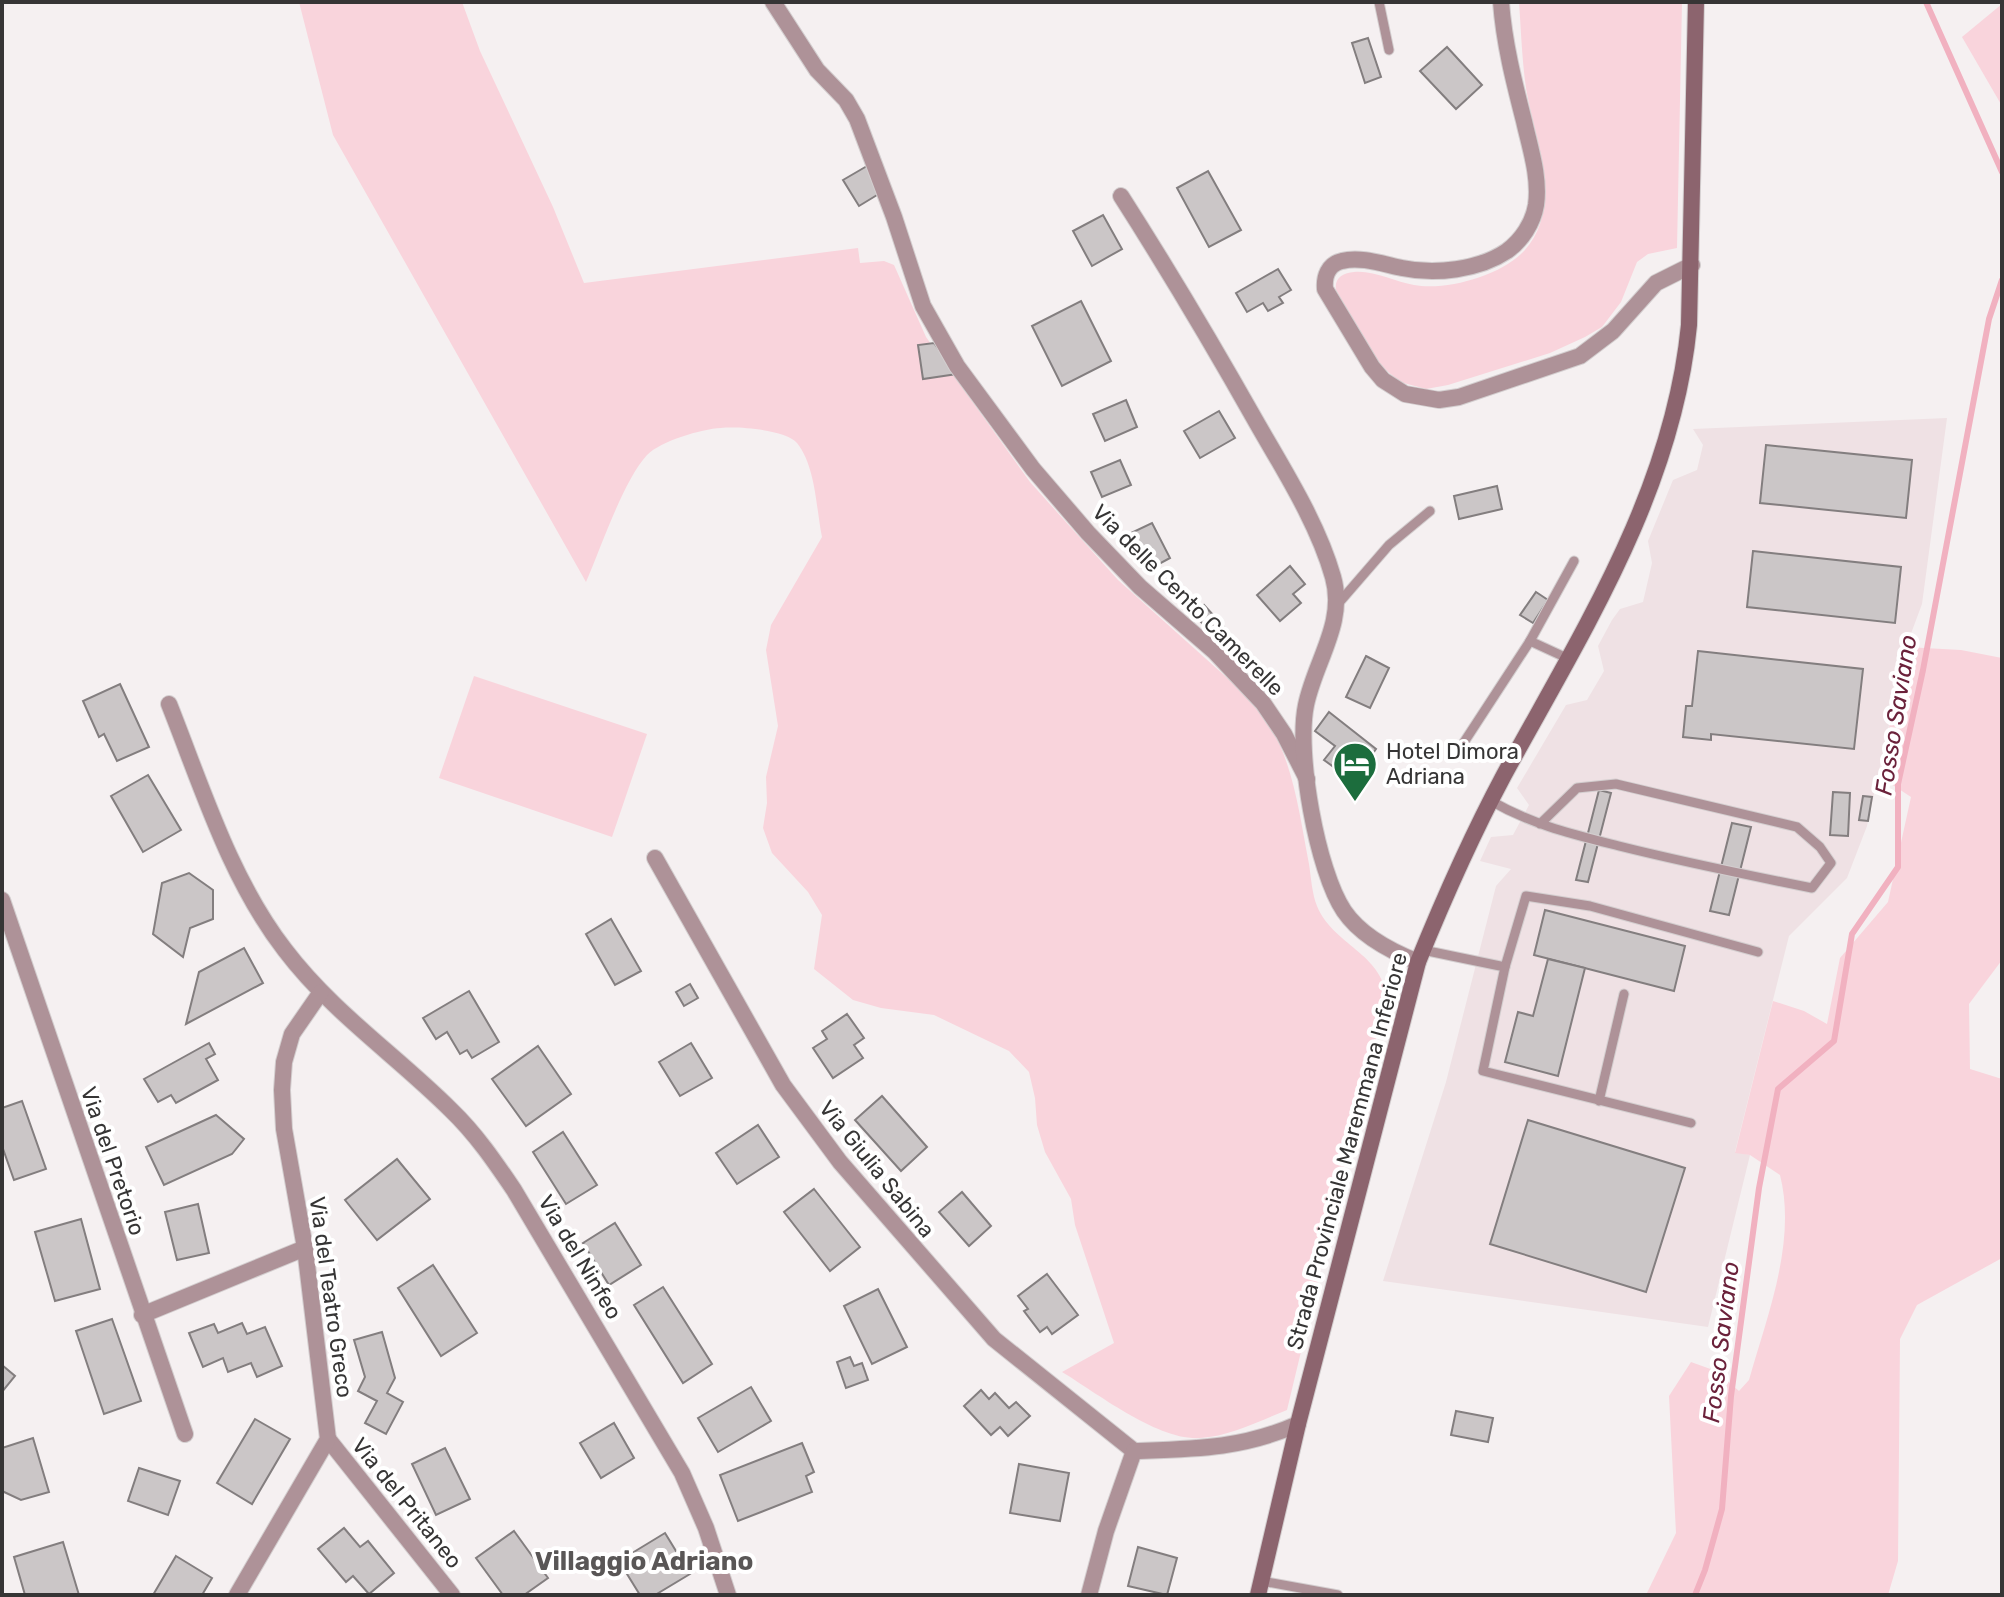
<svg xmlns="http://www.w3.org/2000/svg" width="2004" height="1597" viewBox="0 0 2004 1597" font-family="Rubik,sans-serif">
<rect width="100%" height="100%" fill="#f5f0f1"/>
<!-- built -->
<polygon fill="#efe1e4" points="1947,418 1922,604 1906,647 1867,826 1847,878 1789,936 1735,1152 1750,1155 1708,1327 1383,1281 1446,1082 1496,886 1511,869 1480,861 1491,837 1513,835 1529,805 1517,788 1566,705 1587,700 1604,671 1598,646 1612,620 1620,609 1643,602 1652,563 1648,541 1673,480 1697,470 1703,445 1693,429"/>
<!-- green -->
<g fill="#f9d4dc">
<path d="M299 2H462L480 51 553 207 584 283 858 248 860 263 884 261 894 265 926 337 1030 482 1118 580 1254 702C1292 748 1298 807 1309 864 1311 877 1312 894 1317 906 1332 944 1383 954 1386 997L1287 1410C1259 1421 1230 1436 1200 1438 1158 1441 1097 1393 1062 1372L1114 1343 1075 1225 1071 1199 1045 1152 1037 1125 1035 1098 1029 1072 1009 1051 934 1015 881 1008 853 1000 814 969 822 915 808 892 772 853 763 828 767 803 766 777 778 726 766 650 771 625 822 537C816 508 816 467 797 443 787 430 738 426 721 428 701 429 661 441 647 455 623 481 601 548 586 582L333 135Z"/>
<path d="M1519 2H1682L1677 248 1648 254 1637 262 1621 302 1602 327 1585 337 1550 353 1448 385 1426 389 1400 382 1380 365 1336 290C1334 278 1343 273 1354 272 1374 270 1395 282 1414 285 1446 291 1499 276 1522 253 1566 209 1534 138 1526 88 1522 59 1521 31 1519 2Z"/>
<polygon points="2002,4 2002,106 1962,37"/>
<path d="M1906 647 1961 650 2002 658V960L1969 1004 1970 1069 2002 1079V1258L1917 1305 1900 1339 1898 1561 1888 1595H1646L1676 1533 1669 1396 1691 1362 1716 1371 1739 1391 1749 1380C1767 1316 1797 1242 1780 1175L1750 1155 1735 1153 1773 1001 1804 1011 1827 1024 1840 958 1888 902 1911 797 1879 776Z"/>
<polygon points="474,676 647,734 612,837 439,778"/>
</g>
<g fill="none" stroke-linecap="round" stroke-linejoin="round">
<!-- stream -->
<g stroke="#f1b1c0" stroke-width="6">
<polyline points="1926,2 2002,172"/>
<polyline points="1695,1595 1705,1570 1722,1509 1731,1396 1759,1188 1778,1089 1834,1041 1852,934 1898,867 1898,784 1923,670 1989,319 2002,280"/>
</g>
</g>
<!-- building -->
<g fill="#cbc6c7" stroke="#837e7f" stroke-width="2">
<polygon points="1368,38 1381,77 1365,83 1352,43"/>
<polygon points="1447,47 1482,85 1456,109 1420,71"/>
<polygon points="867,166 882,192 859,206 843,180"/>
<polygon points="1208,171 1241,230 1209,247 1177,188"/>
<polygon points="1103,215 1122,249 1092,266 1073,231"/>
<polygon points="1278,269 1291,290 1279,297 1283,303 1268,311 1263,303 1247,312 1236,293"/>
<polygon points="1081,301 1111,361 1062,386 1032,326"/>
<polygon points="934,343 957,374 923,379 918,345"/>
<polygon points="1126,400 1137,427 1105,441 1093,414"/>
<polygon points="1219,411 1235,438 1200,458 1184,431"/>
<polygon points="1766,445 1912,460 1906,518 1760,503"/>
<polygon points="1120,460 1131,485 1102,497 1091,472"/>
<polygon points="1497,486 1502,509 1459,519 1454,496"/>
<polygon points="1152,523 1170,558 1148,570 1129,534"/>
<polygon points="1753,551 1901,567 1895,623 1747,607"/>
<polygon points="1290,566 1305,584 1293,594 1301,603 1280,621 1257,595"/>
<polygon points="1536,592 1548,600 1533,623 1520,615"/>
<polygon points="1204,605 1225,628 1216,637 1194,615"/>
<polygon points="1698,651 1863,669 1854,749 1711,734 1711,740 1683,737 1686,706 1692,706"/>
<polygon points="1366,656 1389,668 1370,708 1346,697"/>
<polygon points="120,684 149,747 117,761 104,734 99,737 83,701"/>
<polygon points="1329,712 1376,749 1353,781 1324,760 1335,746 1315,731"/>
<polygon points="148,775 181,830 143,852 111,796"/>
<polygon points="1599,790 1611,793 1588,882 1576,880"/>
<polygon points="1833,792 1850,793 1848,836 1830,835"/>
<polygon points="1863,796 1872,797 1868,821 1859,820"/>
<polygon points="1732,823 1751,827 1729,915 1710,911"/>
<polygon points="189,873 213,890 213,919 190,928 183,957 153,934 162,883"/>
<polygon points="1545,910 1685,946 1674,991 1534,955"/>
<polygon points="611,919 641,971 615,985 586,934"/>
<polygon points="244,948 263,983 186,1024 199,972"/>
<polygon points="1548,959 1585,968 1558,1076 1505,1062 1518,1012 1533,1016"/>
<polygon points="690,984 698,998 684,1006 676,992"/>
<polygon points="469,991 499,1042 472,1058 467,1050 460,1054 447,1032 436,1039 423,1018"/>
<polygon points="847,1014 864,1038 854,1045 863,1058 833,1078 813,1048 827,1039 822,1031"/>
<polygon points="209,1043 215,1054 206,1059 218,1080 176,1103 171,1095 158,1102 144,1079"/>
<polygon points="691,1043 712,1078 680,1096 659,1062"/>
<polygon points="538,1046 571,1094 526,1126 492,1079"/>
<polygon points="882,1096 927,1147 901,1171 855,1120"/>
<polygon points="22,1101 46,1169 14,1180 2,1146 2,1108"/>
<polygon points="216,1115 244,1139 232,1154 164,1185 146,1147"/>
<polygon points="1528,1120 1685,1168 1646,1292 1490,1244"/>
<polygon points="758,1125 779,1157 737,1184 716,1153"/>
<polygon points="563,1132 597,1185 566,1204 533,1152"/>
<polygon points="397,1159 430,1199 377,1240 345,1200"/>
<polygon points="814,1189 860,1247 830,1271 784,1212"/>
<polygon points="962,1192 991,1226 969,1246 939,1212"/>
<polygon points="198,1204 209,1253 177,1260 165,1212"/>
<polygon points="81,1219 100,1289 55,1301 35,1232"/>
<polygon points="615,1223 641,1265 609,1285 583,1243"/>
<polygon points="433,1265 477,1333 441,1356 398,1288"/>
<polygon points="1047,1274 1078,1315 1052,1334 1047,1327 1040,1332 1024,1311 1028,1309 1018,1296"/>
<polygon points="663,1287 712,1364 683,1383 634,1305"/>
<polygon points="878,1289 907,1347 872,1364 844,1306"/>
<polygon points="112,1319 141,1401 104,1414 76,1331"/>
<polygon points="242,1323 247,1334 265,1327 282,1366 257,1377 251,1363 228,1372 223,1358 203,1367 189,1333 214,1324 218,1333"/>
<polygon points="382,1332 395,1378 387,1393 403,1402 386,1434 365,1423 377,1401 358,1391 365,1377 354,1340"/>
<polygon points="850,1357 854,1366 862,1363 868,1380 846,1388 837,1362"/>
<polygon points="2,1365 15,1376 2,1392"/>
<polygon points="751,1387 771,1421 718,1452 698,1418"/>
<polygon points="981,1390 989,1399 995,1393 1009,1408 1016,1402 1030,1416 1008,1436 1000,1427 991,1435 964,1406"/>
<polygon points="1456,1411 1493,1418 1488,1442 1451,1435"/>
<polygon points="255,1419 290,1439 252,1504 217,1483"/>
<polygon points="614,1423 634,1458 601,1478 580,1443"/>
<polygon points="33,1438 49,1492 21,1500 2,1491 2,1448"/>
<polygon points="802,1443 814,1472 806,1476 812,1492 738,1521 720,1475"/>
<polygon points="445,1448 470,1499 436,1515 412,1464"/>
<polygon points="1019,1464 1069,1473 1060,1521 1010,1513"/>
<polygon points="139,1468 180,1481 168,1515 128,1501"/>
<polygon points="344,1528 360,1547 368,1541 394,1573 369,1594 353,1576 346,1582 318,1549"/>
<polygon points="514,1531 548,1578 524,1595 503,1595 476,1558"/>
<polygon points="665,1533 690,1574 655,1595 640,1595 619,1561"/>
<polygon points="63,1542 79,1595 25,1595 14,1557"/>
<polygon points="1138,1547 1177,1558 1167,1595 1128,1586"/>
<polygon points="176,1556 212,1578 202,1595 153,1595"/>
</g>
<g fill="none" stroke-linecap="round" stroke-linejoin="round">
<!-- service casing -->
<g stroke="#d3cecf" stroke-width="11">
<g id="service">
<polyline points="1379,2 1389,50"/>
<polyline points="1337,605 1389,545 1430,511"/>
<polyline points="1530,641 1574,561"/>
<polyline points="1455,756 1530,641 1569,659"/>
<path d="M1491 801C1533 825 1572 834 1619 846 1683 862 1747 875 1812 888L1831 863 1820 847 1797 827 1616 784 1577 788 1540 824"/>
<polyline points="1423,950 1505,967 1483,1071 1691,1123"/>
<polyline points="1505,967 1526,896 1590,906 1758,952"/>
<polyline points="1599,1101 1624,994"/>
<polyline points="1262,1581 1338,1595"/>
</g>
</g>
<!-- minor casing -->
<g stroke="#d3cecf" stroke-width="18">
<g id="minor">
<polyline points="773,2 817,70 846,100 857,119 894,217 923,306 957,366 1033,469 1088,533 1140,587 1215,652 1263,703 1284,734 1307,779"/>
<path d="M1501 2C1504 43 1514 82 1524 121 1530 148 1540 177 1536 205 1533 223 1522 240 1507 251 1479 270 1435 275 1402 268 1383 264 1360 256 1342 261 1328 264 1324 277 1325 289L1372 367 1383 380 1405 394 1439 400 1459 397 1580 356 1613 331 1656 283 1692 265"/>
<path d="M1121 196C1169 271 1214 347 1258 425 1285 472 1318 524 1333 577 1346 623 1315 661 1306 705 1296 752 1317 871 1344 911 1361 936 1390 951 1418 962"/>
<path d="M169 704C202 787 230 879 285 950 332 1012 397 1056 451 1110 476 1134 495 1162 514 1190L682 1473 706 1528 728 1595"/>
<polyline points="655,858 783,1085 840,1162 994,1339 1134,1451"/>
<polyline points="2,900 185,1434"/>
<polyline points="142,1315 305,1248"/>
<polyline points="328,1439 452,1595"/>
<path d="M1134 1451C1194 1449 1242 1449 1298 1424"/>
<polyline points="237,1595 328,1439 305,1248 284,1129 282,1090 284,1062 292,1034 321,992"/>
<polyline points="1089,1595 1106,1531 1134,1451"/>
</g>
</g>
<!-- secondary casing -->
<g stroke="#d3cecf" stroke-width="18">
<path id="secondary" d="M1258 1595 1298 1424 1418 962C1444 898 1472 835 1504 775 1582 632 1673 491 1689 325L1696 2"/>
</g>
<!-- service -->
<use href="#service" stroke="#ae9298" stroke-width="9"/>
<!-- minor -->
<use href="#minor" stroke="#ae9298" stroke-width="16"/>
<!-- secondary -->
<use href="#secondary" stroke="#8c646e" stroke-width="16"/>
</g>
<!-- icons -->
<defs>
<g id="hotel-pin" transform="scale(2.3)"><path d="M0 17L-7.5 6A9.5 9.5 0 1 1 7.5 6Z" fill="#1c6d3d" stroke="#fff"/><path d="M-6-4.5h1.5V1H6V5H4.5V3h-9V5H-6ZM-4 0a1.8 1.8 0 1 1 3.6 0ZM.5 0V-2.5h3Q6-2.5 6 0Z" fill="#fff"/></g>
</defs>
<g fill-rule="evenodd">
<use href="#hotel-pin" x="1355" y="764"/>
</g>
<g text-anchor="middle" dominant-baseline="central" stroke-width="8" stroke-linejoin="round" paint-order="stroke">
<!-- street labels -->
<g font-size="22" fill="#363535" stroke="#fff">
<text transform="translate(1188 600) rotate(45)">Via delle Cento Camerelle</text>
<text transform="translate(1347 1151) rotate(-75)">Strada Provinciale Maremmana Inferiore</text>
<text transform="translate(113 1161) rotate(71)">Via del Pretorio</text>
<text transform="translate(877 1169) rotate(51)">Via Giulia Sabina</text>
<text transform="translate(580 1257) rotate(59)">Via del Ninfeo</text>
<text transform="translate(331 1297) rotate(82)">Via del Teatro Greco</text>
<text transform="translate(407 1503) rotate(51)">Via del Pritaneo</text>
</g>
<!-- poi labels -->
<g font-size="22" fill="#363535" stroke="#fff" text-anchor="start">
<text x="1386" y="751">Hotel Dimora<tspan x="1386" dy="25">Adriana</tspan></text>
</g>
<!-- water labels -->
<g font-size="24" font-style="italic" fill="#6b223b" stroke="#fff">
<text transform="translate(1896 715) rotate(-81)">Fosso Saviano</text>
<text transform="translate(1721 1342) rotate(-83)">Fosso Saviano</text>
</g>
<!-- quarter labels -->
<g font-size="26" font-weight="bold" fill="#595656" stroke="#fff">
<text x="644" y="1561">Villaggio Adriano</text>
</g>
</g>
<!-- border -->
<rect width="2004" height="1597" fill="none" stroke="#363535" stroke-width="8"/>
</svg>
